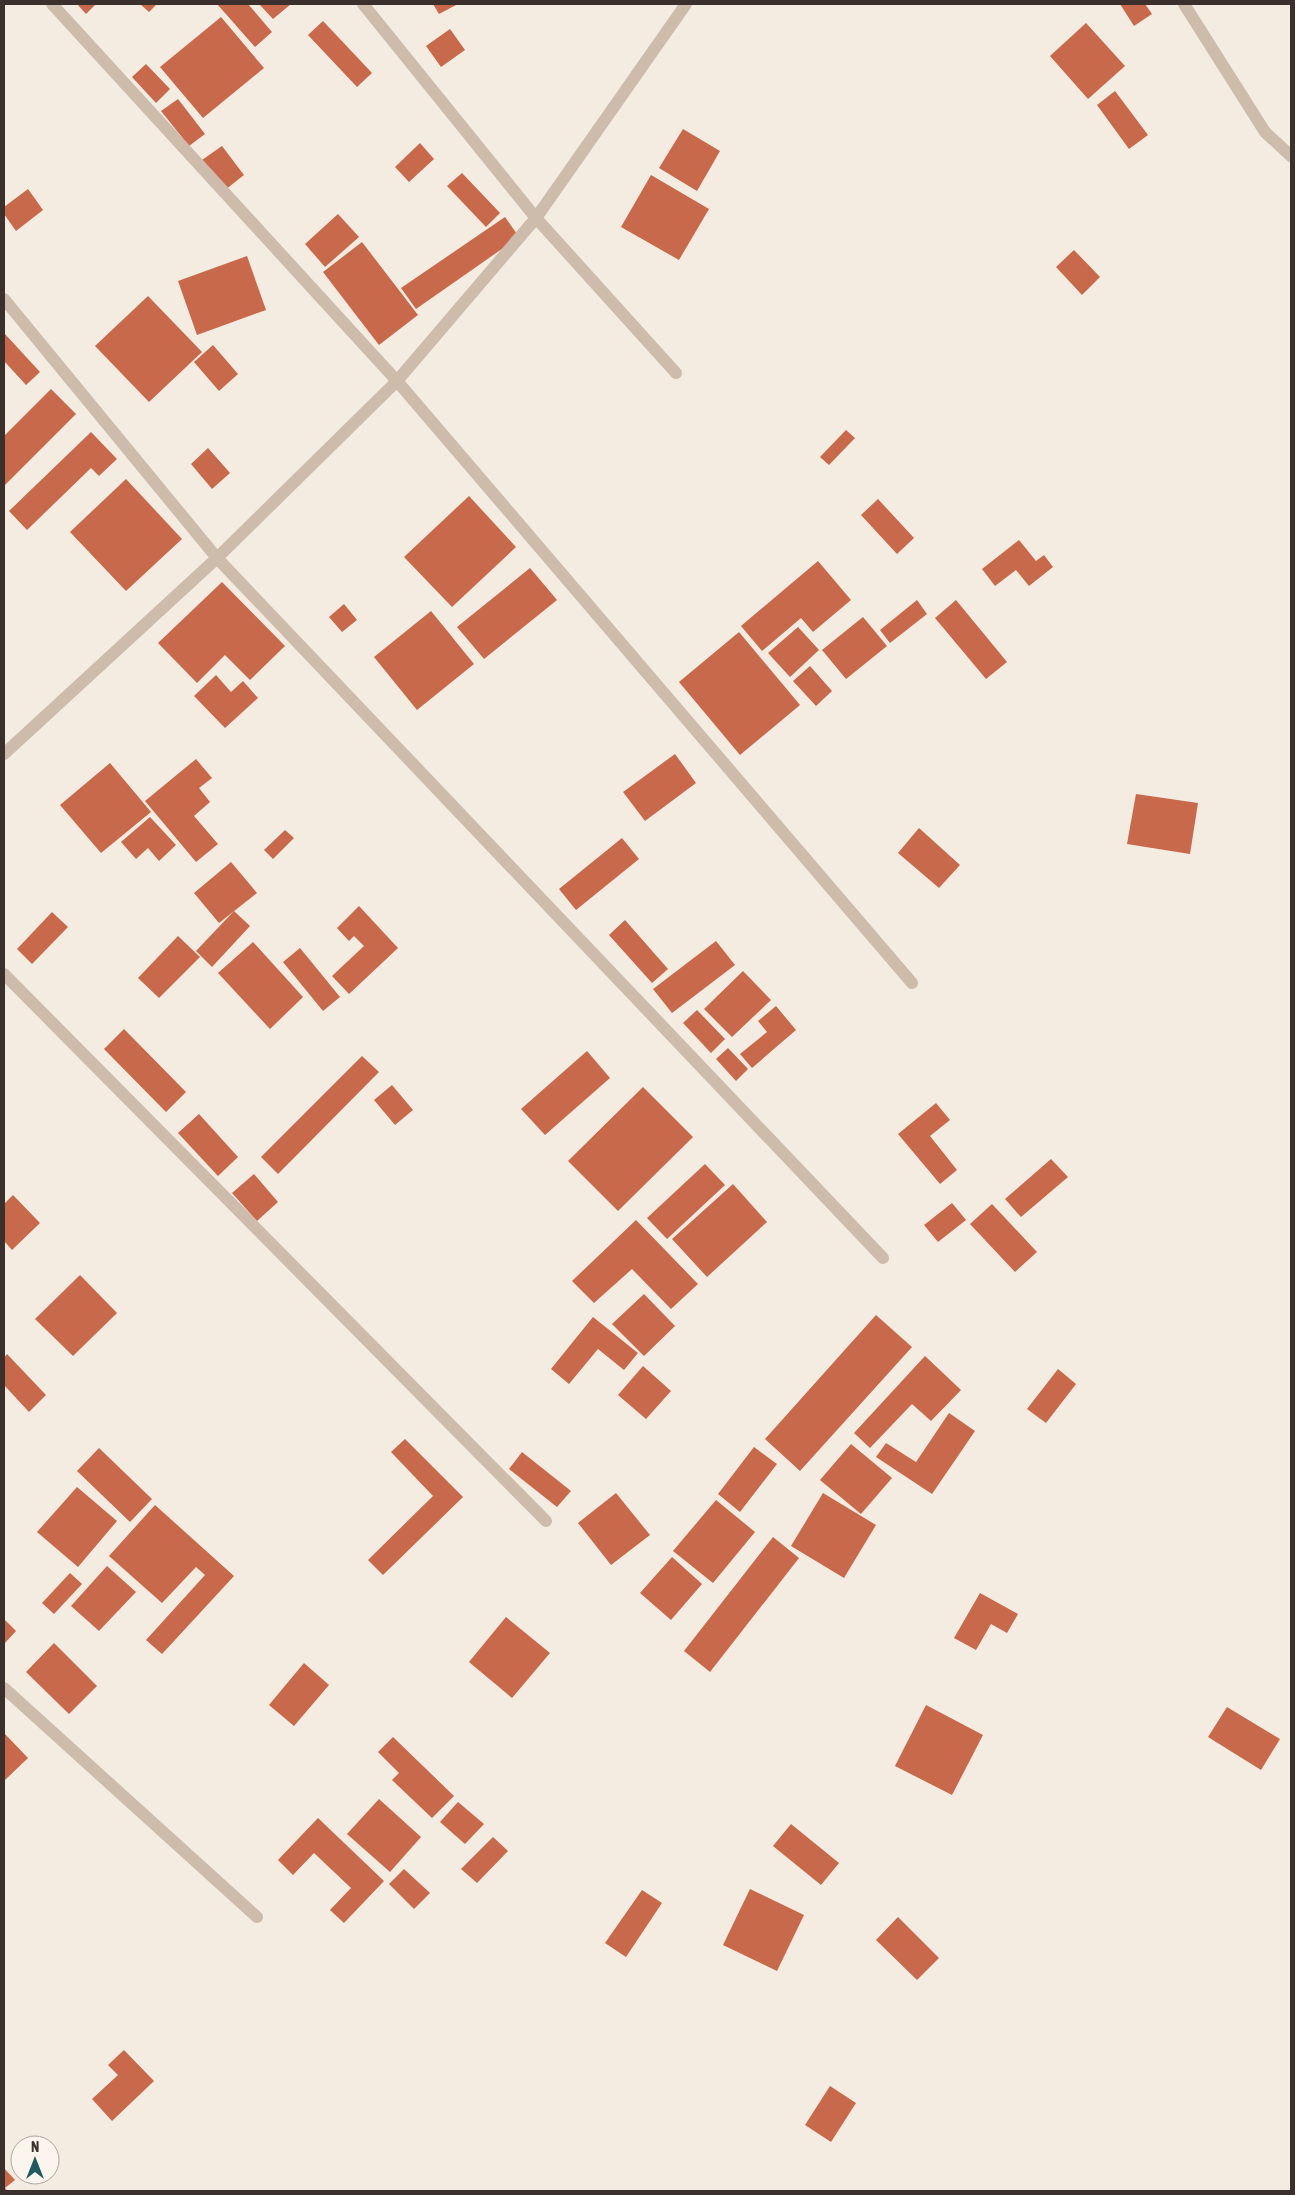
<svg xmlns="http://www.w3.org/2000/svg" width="1295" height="2195" viewBox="0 0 1295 2195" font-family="'Asap Condensed',sans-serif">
<rect width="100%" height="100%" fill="#f4ebe1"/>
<!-- building -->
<g fill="#c8694b">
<polygon points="77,4 96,4 86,14"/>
<polygon points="140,4 157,4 149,12"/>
<polygon points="217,4 248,4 272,32 255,47"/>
<polygon points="259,4 291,4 273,19"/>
<polygon points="433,4 458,4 439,14"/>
<polygon points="1120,4 1145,4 1152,14 1134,26"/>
<polygon points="221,17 264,68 203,118 160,67"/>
<polygon points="323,21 372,73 357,87 308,35"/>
<polygon points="1086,23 1125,66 1088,99 1050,56"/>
<polygon points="450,29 465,50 441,67 426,46"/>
<polygon points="146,64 170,89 156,103 132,77"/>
<polygon points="1115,91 1148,135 1129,149 1097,105"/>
<polygon points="178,99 205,134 189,146 161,111"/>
<polygon points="683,129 720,151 697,191 659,168"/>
<polygon points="420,143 434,159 409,182 395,167"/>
<polygon points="222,146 244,175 225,190 202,160"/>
<polygon points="462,173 500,213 486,227 447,186"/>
<polygon points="651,175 709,209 679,260 621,227"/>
<polygon points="28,189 43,210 16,231 4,214 4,207"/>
<polygon points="338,214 359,237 325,267 305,244"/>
<polygon points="505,217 519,237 416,309 401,288"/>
<polygon points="362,242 418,315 379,345 323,272"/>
<polygon points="1074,250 1100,277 1082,295 1056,267"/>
<polygon points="247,256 266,310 197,335 178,281"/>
<polygon points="148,296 202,352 149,402 95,346"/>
<polygon points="5,334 40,372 26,385 4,361"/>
<polygon points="213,345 238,374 219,391 194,362"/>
<polygon points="51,389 76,414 4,486 4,436"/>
<polygon points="846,430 855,438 829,465 820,457"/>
<polygon points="91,432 117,459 99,476 91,468 27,530 9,511"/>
<polygon points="208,448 230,473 212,489 191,464"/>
<polygon points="126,479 182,539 126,591 70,532"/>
<polygon points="469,496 516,547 452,607 404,557"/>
<polygon points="878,499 914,538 897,554 861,515"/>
<polygon points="1019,540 1036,561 1044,555 1053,567 1029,586 1016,570 995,586 982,569"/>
<polygon points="818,561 851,600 813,632 801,618 762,651 741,626"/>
<polygon points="530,568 557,600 484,659 457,627"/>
<polygon points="222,582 285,646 250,680 225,655 197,683 158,643"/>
<polygon points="917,600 927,614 890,643 880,630"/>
<polygon points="956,600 1007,662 986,679 935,618"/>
<polygon points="344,604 357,620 342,632 329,617"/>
<polygon points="431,611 474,664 417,710 374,657"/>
<polygon points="863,617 887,646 846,679 822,650"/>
<polygon points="798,627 819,650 790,677 768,653"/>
<polygon points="739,632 800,705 740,755 679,682"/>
<polygon points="810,666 832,691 816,706 793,681"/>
<polygon points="216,675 231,692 243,681 258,698 225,728 194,696"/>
<polygon points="675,754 696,783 645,821 623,792"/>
<polygon points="196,759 212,778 199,788 210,802 194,816 218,844 196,862 145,801"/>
<polygon points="110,763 151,812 101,853 60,805"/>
<polygon points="1136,794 1198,803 1190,854 1127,844"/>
<polygon points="150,817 176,845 159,861 148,848 136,859 121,842"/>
<polygon points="919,828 960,865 939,888 898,853"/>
<polygon points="285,830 294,838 273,859 264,850"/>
<polygon points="622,838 639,859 576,910 559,889"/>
<polygon points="231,862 257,893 219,923 194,893"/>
<polygon points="359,906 398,948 349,994 332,976 364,946 354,936 349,941 337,928"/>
<polygon points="234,911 250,926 212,967 196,951"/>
<polygon points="52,912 68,927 32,964 17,949"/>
<polygon points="625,920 668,969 652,983 609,935"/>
<polygon points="178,936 200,957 159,998 138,978"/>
<polygon points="716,941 735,965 672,1013 653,989"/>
<polygon points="253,942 303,997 270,1029 218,973"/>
<polygon points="300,948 340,997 323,1011 283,962"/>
<polygon points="743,971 771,1000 732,1037 704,1009"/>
<polygon points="776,1006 796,1030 752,1068 740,1054 767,1032 758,1021"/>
<polygon points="697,1010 725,1039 711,1053 683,1023"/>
<polygon points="124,1029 186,1092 166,1112 104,1049"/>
<polygon points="728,1048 748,1069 736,1081 716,1059"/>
<polygon points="587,1051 610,1078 545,1135 521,1109"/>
<polygon points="362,1056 379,1072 278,1174 261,1157"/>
<polygon points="392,1085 413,1110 395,1125 374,1100"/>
<polygon points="643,1087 693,1137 618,1211 568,1161"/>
<polygon points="936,1103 950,1120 930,1136 957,1170 940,1184 898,1134"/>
<polygon points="199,1114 238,1157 218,1176 178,1133"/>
<polygon points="1051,1159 1068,1177 1021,1217 1005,1199"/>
<polygon points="705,1164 725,1185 667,1239 647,1218"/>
<polygon points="254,1174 278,1202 257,1221 232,1193"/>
<polygon points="733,1184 767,1222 707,1277 672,1239"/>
<polygon points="13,1195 40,1223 12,1250 4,1241 4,1204"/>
<polygon points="952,1203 966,1220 938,1242 924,1225"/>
<polygon points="992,1204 1037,1252 1015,1272 970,1224"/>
<polygon points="636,1220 698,1284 671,1309 632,1269 594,1303 572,1281"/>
<polygon points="80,1275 117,1313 73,1356 35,1319"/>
<polygon points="644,1294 675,1326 644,1356 612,1324"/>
<polygon points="876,1315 912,1347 800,1471 765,1439"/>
<polygon points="593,1317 638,1353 624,1370 598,1349 569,1384 551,1369"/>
<polygon points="7,1354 46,1395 29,1412 4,1385 4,1358"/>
<polygon points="925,1356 961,1390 931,1421 912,1404 870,1448 854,1433"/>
<polygon points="643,1366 671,1391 646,1419 618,1395"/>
<polygon points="1058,1369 1076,1384 1046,1423 1027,1409"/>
<polygon points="949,1413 975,1431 932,1494 876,1457 886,1443 916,1462"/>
<polygon points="405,1439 463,1497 383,1575 368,1560 433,1496 391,1452"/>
<polygon points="851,1444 892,1478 861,1514 820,1480"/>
<polygon points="754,1447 777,1464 740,1512 718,1494"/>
<polygon points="99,1448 152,1499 130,1522 77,1471"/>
<polygon points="522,1452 571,1491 557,1507 509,1469"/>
<polygon points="77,1487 117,1521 78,1567 37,1532"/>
<polygon points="616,1493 650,1535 611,1565 578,1523"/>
<polygon points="823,1493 876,1525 844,1578 791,1546"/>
<polygon points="716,1500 755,1532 713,1583 673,1551"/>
<polygon points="155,1505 234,1576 162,1654 146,1640 205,1575 196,1567 162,1603 109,1556"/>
<polygon points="773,1537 799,1558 710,1672 684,1651"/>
<polygon points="672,1557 702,1584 671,1620 640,1593"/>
<polygon points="107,1566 136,1592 99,1631 71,1606"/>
<polygon points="70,1573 82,1584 54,1614 42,1603"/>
<polygon points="980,1593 1018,1614 1007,1633 991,1624 976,1650 954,1638"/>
<polygon points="506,1617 550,1653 512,1698 469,1662"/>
<polygon points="4,1619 16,1631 4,1644"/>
<polygon points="54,1643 97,1686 69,1714 26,1672"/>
<polygon points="304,1663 329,1685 294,1726 269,1705"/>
<polygon points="926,1705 983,1735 952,1795 895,1766"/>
<polygon points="1227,1707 1280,1739 1261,1770 1208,1737"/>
<polygon points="4,1733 28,1758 4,1781"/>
<polygon points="393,1737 454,1796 432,1818 392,1780 399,1773 378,1752"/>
<polygon points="379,1799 421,1837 390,1872 347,1834"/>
<polygon points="458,1802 484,1824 465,1844 440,1822"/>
<polygon points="318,1818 384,1881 344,1923 330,1910 351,1888 314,1853 293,1875 278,1860"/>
<polygon points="791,1824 839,1863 821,1885 773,1846"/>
<polygon points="493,1837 508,1851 477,1883 461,1869"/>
<polygon points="404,1869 430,1893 414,1909 389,1884"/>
<polygon points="750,1889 804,1915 777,1971 723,1945"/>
<polygon points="642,1890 662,1903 626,1957 605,1943"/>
<polygon points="898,1917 939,1958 917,1980 876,1940"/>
<polygon points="124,2050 154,2081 112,2121 92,2099 118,2075 108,2065"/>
<polygon points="830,2086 856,2103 831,2142 805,2125"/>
<polygon points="4,2168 15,2180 5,2188 8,2191 4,2191"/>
</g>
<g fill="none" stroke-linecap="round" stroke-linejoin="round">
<!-- minor -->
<g stroke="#cdbbac" stroke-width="12">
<polyline points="52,4 397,381 912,983"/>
<polyline points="363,4 536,218 676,373"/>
<polyline points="1184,4 1265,132 1291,156"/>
<polyline points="4,299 217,558 883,1258"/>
<polyline points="4,754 217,558 397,381 536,218 686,4"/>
<polyline points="4,974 546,1521"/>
<polyline points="4,1688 257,1917"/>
</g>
</g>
<!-- border -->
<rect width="1295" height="2195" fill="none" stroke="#3b302b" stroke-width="10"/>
<!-- north arrow -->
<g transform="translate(35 2160)"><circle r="24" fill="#fbf5ee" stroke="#aea6a0"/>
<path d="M0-4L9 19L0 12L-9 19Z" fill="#1f5a5e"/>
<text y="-8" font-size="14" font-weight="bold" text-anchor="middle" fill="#3b302b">N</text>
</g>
</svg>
